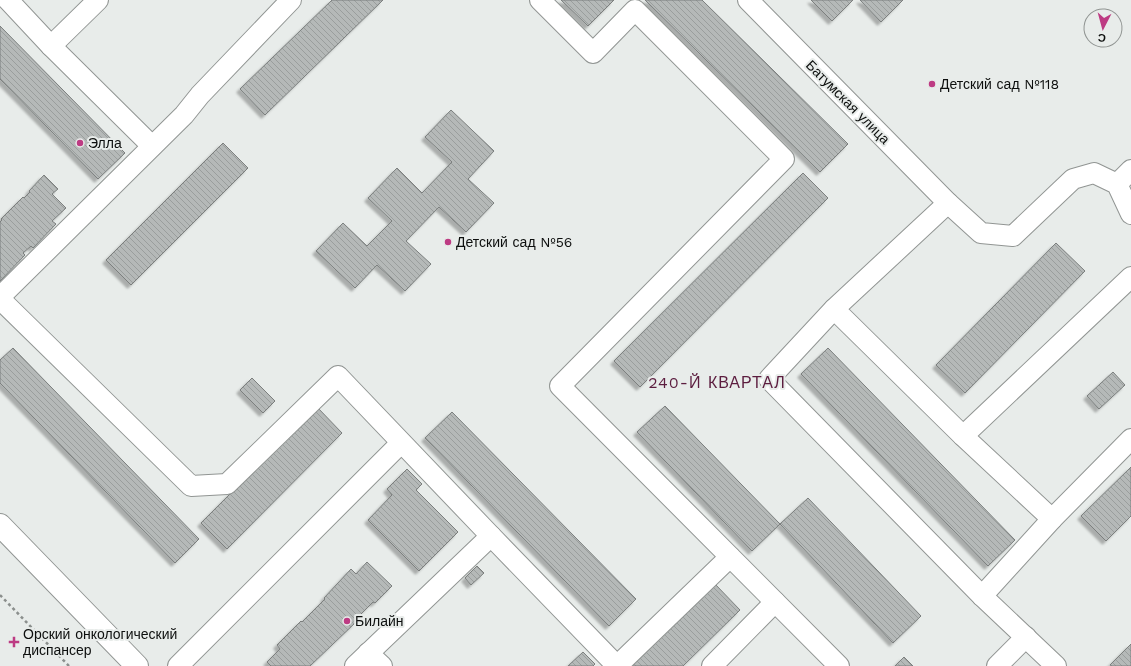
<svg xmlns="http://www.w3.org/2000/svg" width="1131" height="666" viewBox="0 0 1131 666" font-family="'Work Sans',sans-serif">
<defs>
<pattern id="building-back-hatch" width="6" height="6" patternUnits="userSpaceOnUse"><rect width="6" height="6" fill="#b5b9b8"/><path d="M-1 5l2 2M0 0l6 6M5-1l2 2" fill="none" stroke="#9a9e9d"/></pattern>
<filter id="shadow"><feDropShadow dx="-3.5" dy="3.5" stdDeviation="1" flood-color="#0004"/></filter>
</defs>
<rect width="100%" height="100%" fill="#e8ecea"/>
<!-- building -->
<g fill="url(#building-back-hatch)" stroke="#7b7f7e" filter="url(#shadow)">
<polygon points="332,0 383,0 265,115 240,89"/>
<polygon points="561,0 614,0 588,26"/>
<polygon points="645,0 702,0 848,144 820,172"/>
<polygon points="811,0 853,0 832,21"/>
<polygon points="860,0 903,0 881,22"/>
<polygon points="0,26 125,153 98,179 0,79"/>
<polygon points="451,110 494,151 468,179 494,203 466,232 439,207 406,241 431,264 405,291 377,265 355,288 316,251 343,223 367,246 392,221 368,198 397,168 422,193 452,162 425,137"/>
<polygon points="223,143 248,168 131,285 106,260"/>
<polygon points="803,173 828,198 640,387 614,361"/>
<polygon points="44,175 58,189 52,194 66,208 52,221 56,224 33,248 31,246 23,253 25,255 0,281 0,222 2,220 1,219 23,197 24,198 30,192 29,191"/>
<polygon points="1056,243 1085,271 965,393 936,365"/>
<polygon points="13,348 199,539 175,563 0,383 0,360"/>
<polygon points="828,348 1015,540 988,566 801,374"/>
<polygon points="1113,372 1125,385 1099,409 1087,396"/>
<polygon points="252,378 275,401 263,413 240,390"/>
<polygon points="665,406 780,524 752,551 637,432"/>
<polygon points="317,407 342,433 227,549 201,523"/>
<polygon points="452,412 636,599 609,626 425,438"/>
<polygon points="1131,467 1131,516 1106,541 1081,516"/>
<polygon points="407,469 422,484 416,490 458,532 419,571 368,520 392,495 387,489"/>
<polygon points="808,498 921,616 893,643 780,524"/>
<polygon points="367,562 392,586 375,603 373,602 354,621 355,623 310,666 271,666 267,662 280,649 277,645 301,621 302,622 325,599 324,598 351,569 356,574"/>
<polygon points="477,566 484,573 471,585 465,578"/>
<polygon points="715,584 740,610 683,666 632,666"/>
<polygon points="1131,644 1131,666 1112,666 1110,665"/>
<polygon points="583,652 595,664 593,666 568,666"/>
<polygon points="904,657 913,666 895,666"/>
</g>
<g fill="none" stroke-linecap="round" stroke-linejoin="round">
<!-- minor casing -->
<g stroke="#919593" stroke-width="22">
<g id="minor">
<polyline points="8,0 51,46 152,146"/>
<polyline points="540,0 593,53 635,10 784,159 560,386 839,666"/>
<polyline points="748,0 948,203 981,233 1013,236 1073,179 1094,173 1117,184 1131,214"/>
<polyline points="51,46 98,0"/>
<polyline points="1117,184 1131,170"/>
<polyline points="948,203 834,309 963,436 1052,519 982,596"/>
<polyline points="0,297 184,115 200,95 291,0"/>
<polyline points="0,299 191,486 227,484 338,376 491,536 617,666"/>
<polyline points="834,309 769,379 982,596 1056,666"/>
<polyline points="963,436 1131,277"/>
<polyline points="1052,519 1131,439"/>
<polyline points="368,653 382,666"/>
<polyline points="178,666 401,443"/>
<polyline points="355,666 491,536"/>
<polyline points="617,666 730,557"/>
<polyline points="712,666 775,602"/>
<polyline points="997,666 1026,637"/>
</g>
</g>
<!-- major casing -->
<g stroke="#919593" stroke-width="24">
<polyline id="major" points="0,525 137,666"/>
</g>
<!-- path -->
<polyline stroke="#8b8f8d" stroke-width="2.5" stroke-dasharray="3 3" stroke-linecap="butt" points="0,595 69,666"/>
<!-- minor -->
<use href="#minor" stroke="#fff" stroke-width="20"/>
<!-- major -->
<use href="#major" stroke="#fff" stroke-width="22"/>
</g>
<!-- markers -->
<g fill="#bd3b83" stroke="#e8ecea" stroke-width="1.5">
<circle cx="932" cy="84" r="4"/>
<circle cx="80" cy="143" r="4"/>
<circle cx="448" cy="242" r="4"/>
<circle cx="347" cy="621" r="4"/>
<path d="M12 636h4v4h4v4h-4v4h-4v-4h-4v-4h4z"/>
</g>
<g text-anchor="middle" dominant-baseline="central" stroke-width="4" stroke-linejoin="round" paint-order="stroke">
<!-- poi labels -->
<g font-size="14" fill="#0d0f0e" stroke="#e8ecea" text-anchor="start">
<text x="940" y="84">Детский сад №118</text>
<text x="88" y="143">Элла</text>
<text x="456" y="242">Детский сад №56</text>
<text x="355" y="621">Билайн</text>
<text x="23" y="634">Орский онкологический<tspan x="23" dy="16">диспансер</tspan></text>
</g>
<!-- street labels -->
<g font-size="14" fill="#0d0f0e" stroke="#e8ecea">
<text transform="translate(848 102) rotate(45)">Батумская улица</text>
</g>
<!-- quarter labels -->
<g font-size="16" letter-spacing="1" fill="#5c1d3f" stroke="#e8ecea">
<text x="717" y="382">240-Й КВАРТАЛ</text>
</g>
</g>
<!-- north arrow -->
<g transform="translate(1103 28) rotate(186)"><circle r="19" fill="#e8ecea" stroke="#909492"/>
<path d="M0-3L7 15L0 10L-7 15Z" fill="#bd3b83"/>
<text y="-6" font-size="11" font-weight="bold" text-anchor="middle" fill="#0d0f0e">С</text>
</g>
</svg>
